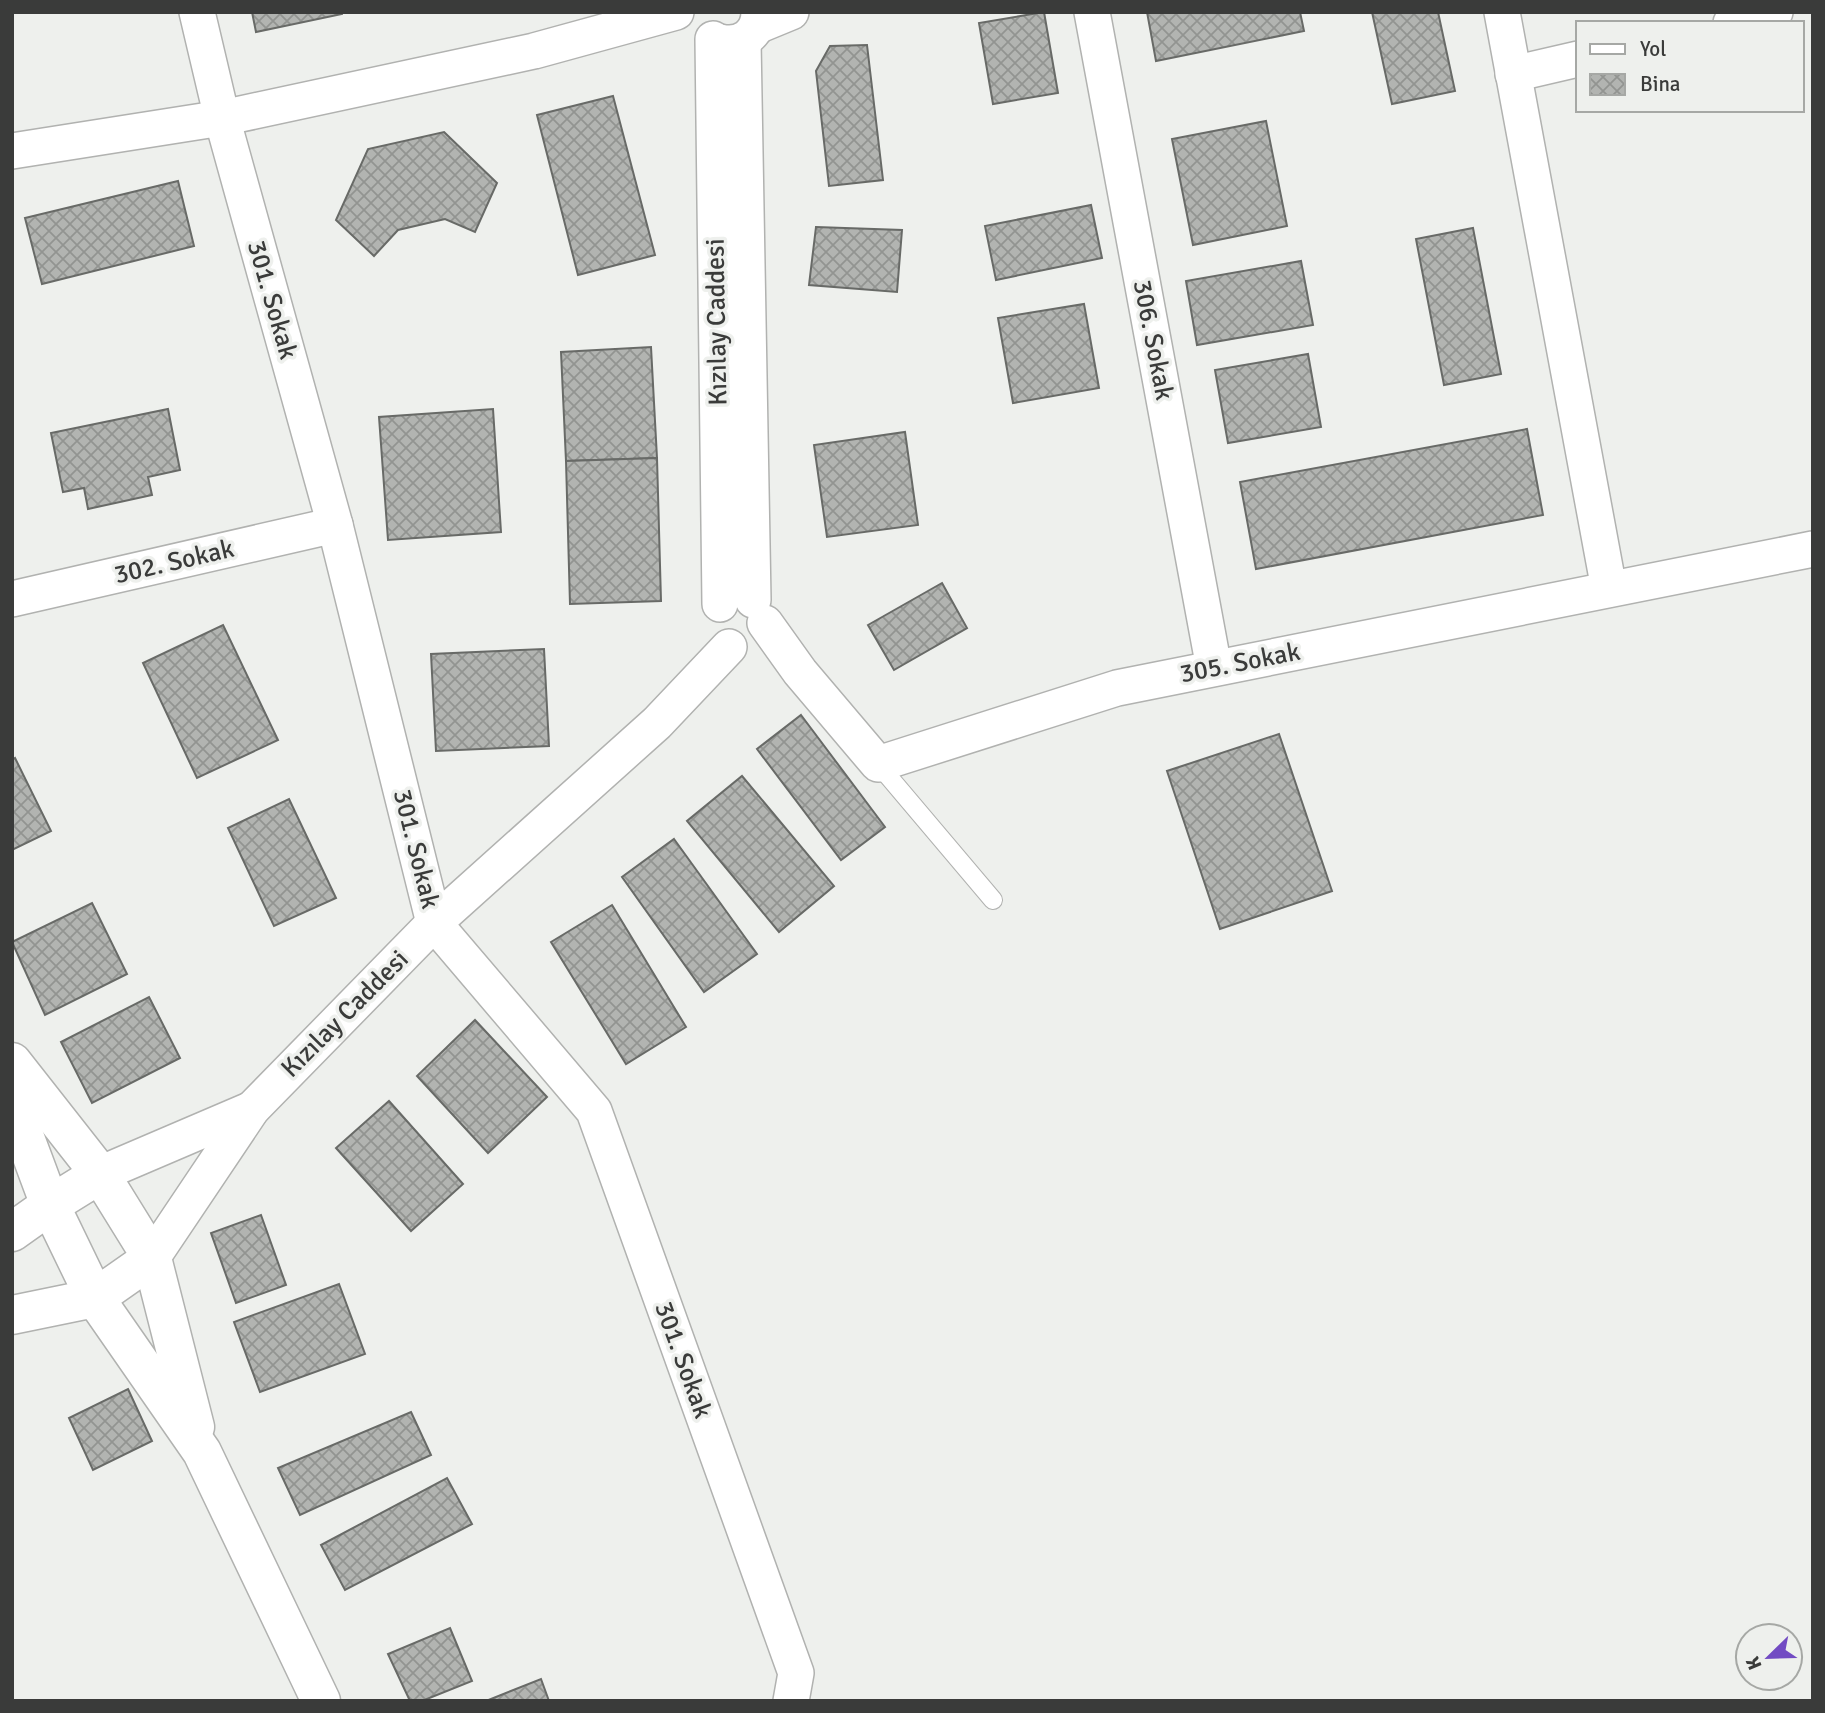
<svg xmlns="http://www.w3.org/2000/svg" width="1825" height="1713" viewBox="0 0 1825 1713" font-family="Signika,sans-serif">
<defs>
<pattern id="building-cross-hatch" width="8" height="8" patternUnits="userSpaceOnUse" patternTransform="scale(1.75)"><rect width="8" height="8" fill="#b2b4b1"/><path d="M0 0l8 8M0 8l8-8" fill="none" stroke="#929491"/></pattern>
</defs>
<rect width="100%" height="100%" fill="#eef0ed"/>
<!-- building -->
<g fill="url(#building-cross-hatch)" stroke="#686a67" stroke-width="2">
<polygon points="252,12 342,12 342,14 256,32"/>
<polygon points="1044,12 1058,93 993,104 979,23"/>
<polygon points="1147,12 1300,12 1304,31 1156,61"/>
<polygon points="1372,12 1438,12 1455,91 1392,104"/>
<polygon points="867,45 883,180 829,186 816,71 830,46"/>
<polygon points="613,96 655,255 578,275 537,115"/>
<polygon points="1266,121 1287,226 1193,245 1172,139"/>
<polygon points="444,132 497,183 475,232 445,219 398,230 374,256 336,220 368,149"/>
<polygon points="178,181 194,246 42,284 25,218"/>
<polygon points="1091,205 1102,258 996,280 985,226"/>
<polygon points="816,227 902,230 897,292 809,285"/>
<polygon points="1473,228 1501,374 1444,385 1416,239"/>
<polygon points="1301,261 1313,325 1197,345 1186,281"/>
<polygon points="1084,304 1099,388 1013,403 998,318"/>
<polygon points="651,347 657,458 566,461 561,352"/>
<polygon points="1308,354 1321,427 1228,443 1215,370"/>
<polygon points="168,409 180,470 148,477 152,495 88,509 84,488 63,492 51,433"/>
<polygon points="493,409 501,532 388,540 379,417"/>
<polygon points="1527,429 1543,515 1256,569 1240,482"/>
<polygon points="905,432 918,525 827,537 814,445"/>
<polygon points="657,458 661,601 570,604 566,461"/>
<polygon points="942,583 967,628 894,670 868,625"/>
<polygon points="223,625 278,740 197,778 143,663"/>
<polygon points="544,649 549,746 436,751 431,654"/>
<polygon points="801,715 885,827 841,860 757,749"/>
<polygon points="1279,734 1332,891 1220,929 1167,771"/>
<polygon points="15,758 51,831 12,850 12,760"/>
<polygon points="742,776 834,886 779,932 687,821"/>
<polygon points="289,799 336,898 274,926 228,828"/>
<polygon points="674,839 757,954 704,992 622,877"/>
<polygon points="92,903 127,974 45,1015 12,942"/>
<polygon points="612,905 686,1027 626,1064 551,942"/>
<polygon points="149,997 180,1058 92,1103 61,1042"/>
<polygon points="475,1020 547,1097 488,1153 417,1076"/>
<polygon points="389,1101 463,1184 411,1231 336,1148"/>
<polygon points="261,1215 286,1285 236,1303 211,1233"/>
<polygon points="339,1284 365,1354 260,1392 234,1322"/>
<polygon points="128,1389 152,1441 93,1470 69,1418"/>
<polygon points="411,1412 431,1455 300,1515 278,1468"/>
<polygon points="447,1478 472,1524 345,1590 321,1545"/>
<polygon points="450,1628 472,1681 422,1701 410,1701 388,1654"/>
<polygon points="541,1679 549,1701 486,1701"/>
</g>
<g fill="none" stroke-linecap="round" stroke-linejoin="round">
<!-- service casing -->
<g stroke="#b1b2b0" stroke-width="20">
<polyline id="service" points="878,764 993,900"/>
</g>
<!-- minor casing -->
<g stroke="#b1b2b0" stroke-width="38">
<g id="minor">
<polyline points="197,12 222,118 335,525 434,923 594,1111 796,1673 791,1701"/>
<polyline points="1092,12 1214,668"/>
<polyline points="1502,12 1609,589"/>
<polyline points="1731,23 1775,12"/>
<polyline points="757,26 791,12"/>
<polyline points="713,39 720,604"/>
<polyline points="743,41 753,600"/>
<path d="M720 42C741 47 759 34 759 12"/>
<polyline points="1513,74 1578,59"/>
<polyline points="12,151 222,118 534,51 676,12"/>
<polyline points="12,599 335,525"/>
<polyline points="765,623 800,672 878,764 1117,688 1813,549"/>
<polyline points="100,1174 252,1109"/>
<polyline points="152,1258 252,1109 434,923 657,723 729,647"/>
</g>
</g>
<!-- tertiary casing -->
<g stroke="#b1b2b0" stroke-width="41">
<g id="tertiary">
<polyline points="12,1062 100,1174"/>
<polyline points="12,1103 50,1205 12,1232"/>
<polyline points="152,1258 195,1427"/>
<polyline points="12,1315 95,1298 152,1258 100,1174 50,1205 95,1298 202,1452 321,1701"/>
</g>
</g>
<!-- service -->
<use href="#service" stroke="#fff" stroke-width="18"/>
<!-- minor -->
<use href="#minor" stroke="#fff" stroke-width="35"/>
<!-- tertiary -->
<use href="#tertiary" stroke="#fff" stroke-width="38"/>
</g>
<g text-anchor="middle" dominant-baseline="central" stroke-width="7" stroke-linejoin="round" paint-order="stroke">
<!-- street labels -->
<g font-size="26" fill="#3a3b3a" stroke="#eef0ed">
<text transform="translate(272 300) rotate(74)">301. Sokak</text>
<text transform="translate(717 322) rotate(-91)">Kızılay Caddesi</text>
<text transform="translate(1153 340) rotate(79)">306. Sokak</text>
<text transform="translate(174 562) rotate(-13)">302. Sokak</text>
<text transform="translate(1240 663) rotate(-11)">305. Sokak</text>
<text transform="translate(416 849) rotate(76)">301. Sokak</text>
<text transform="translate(345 1014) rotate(-45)">Kızılay Caddesi</text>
<text transform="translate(683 1360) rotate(70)">301. Sokak</text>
</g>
</g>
<!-- border -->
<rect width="1825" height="1713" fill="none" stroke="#3a3b3a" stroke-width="28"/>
<!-- legend -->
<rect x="1576" y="21" width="228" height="91" fill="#eef0ed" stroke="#a6a8a5" stroke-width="2"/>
<rect x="1590" y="44" width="35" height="10" fill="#ffffff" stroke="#a6a8a5" stroke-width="2"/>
<text x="1640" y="56" font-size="21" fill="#3a3b3a">Yol</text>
<rect x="1590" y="74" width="35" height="21" fill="url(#building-cross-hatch)" stroke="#a6a8a5" stroke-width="2"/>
<text x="1640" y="91" font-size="21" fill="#3a3b3a">Bina</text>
<!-- north arrow -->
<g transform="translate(1769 1657) rotate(247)"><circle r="33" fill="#eef0ed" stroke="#a6a8a5" stroke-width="2"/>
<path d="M0-5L12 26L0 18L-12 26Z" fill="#724bc3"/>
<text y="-10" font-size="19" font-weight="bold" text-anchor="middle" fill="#3a3b3a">K</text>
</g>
</svg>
